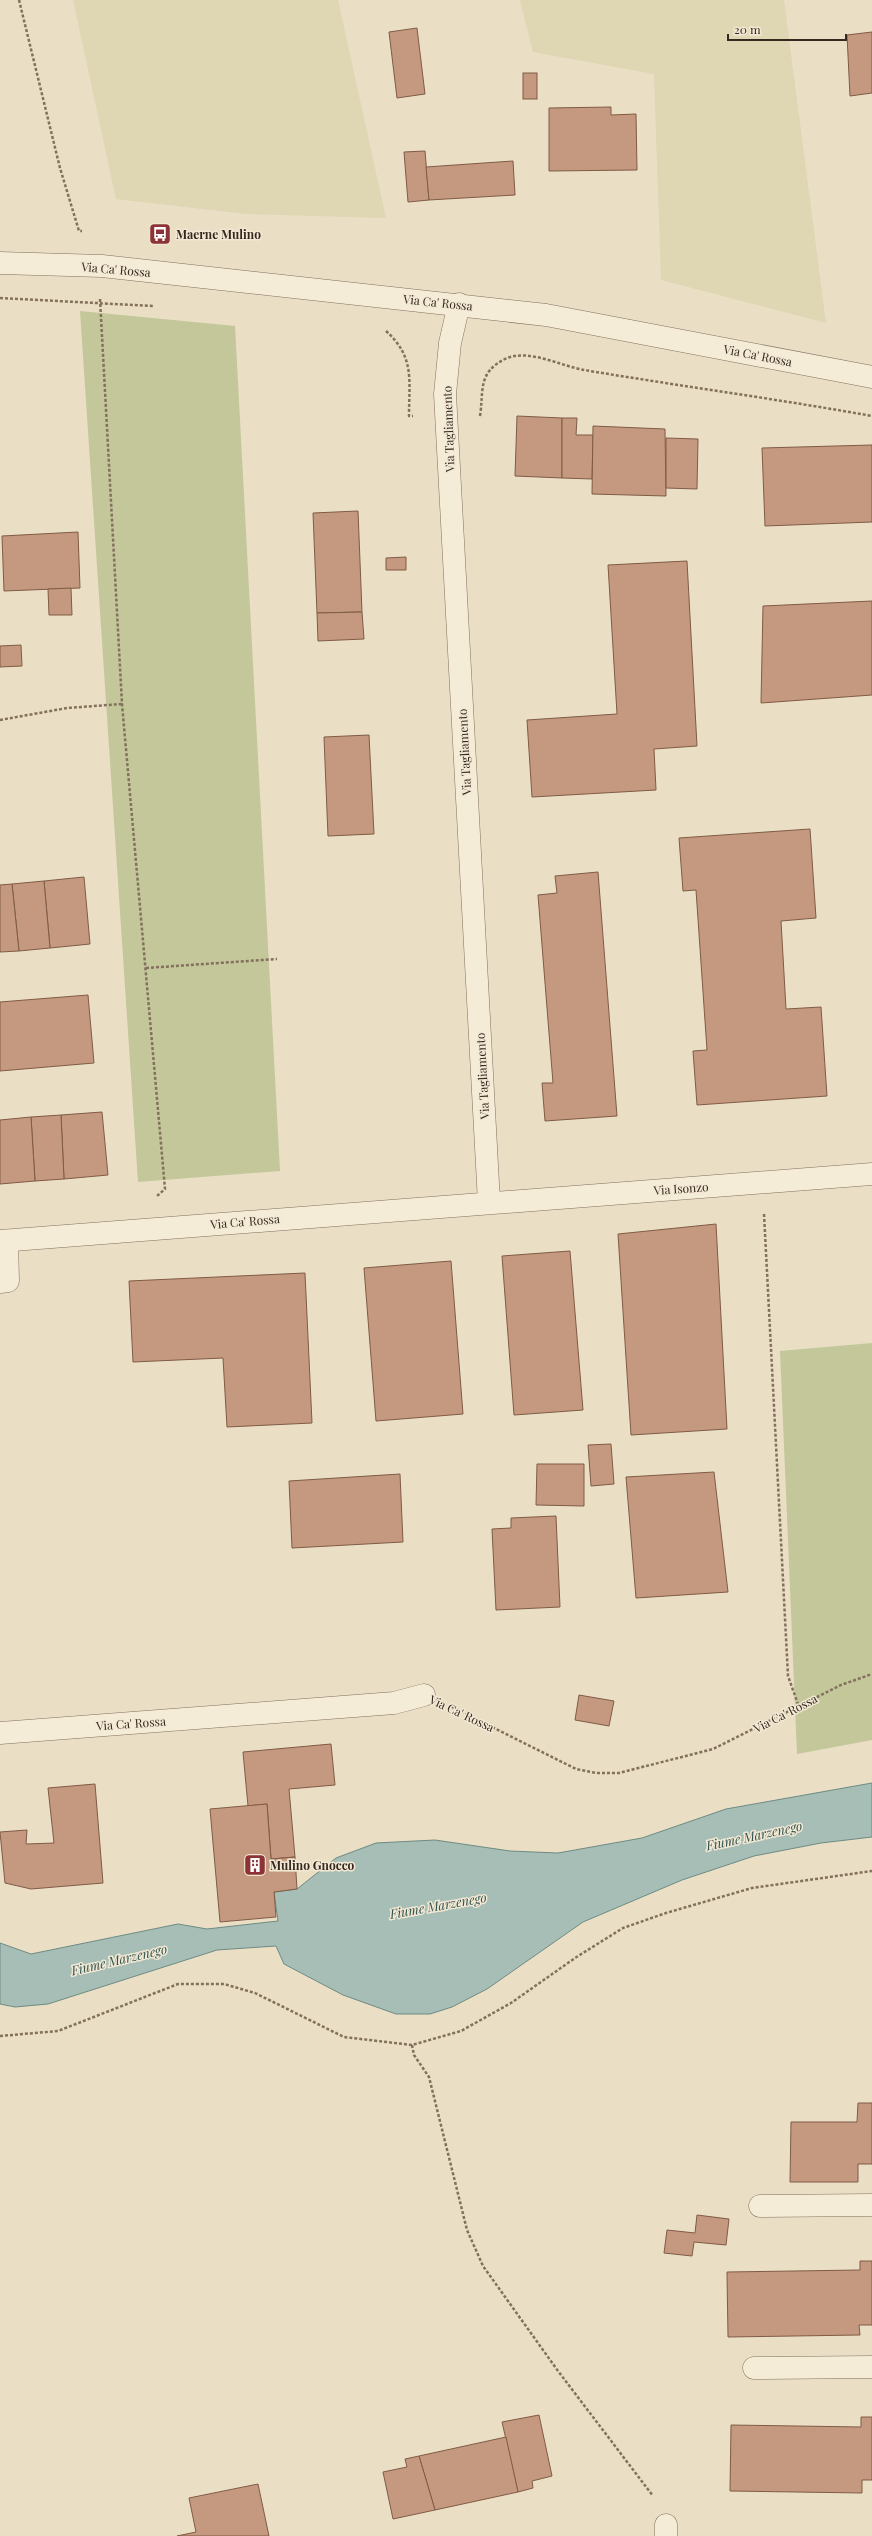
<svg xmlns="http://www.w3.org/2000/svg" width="872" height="2536" viewBox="0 0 872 2536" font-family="'Playfair Display',serif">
<rect width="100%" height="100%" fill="#eadec5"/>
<!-- farmland -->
<g fill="#dfd6b3">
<polygon points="73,0 338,0 386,218 246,214 116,199"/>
<polygon points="520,0 784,0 826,323 661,280 654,74 533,52"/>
</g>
<!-- green -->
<g fill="#c3c79a">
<polygon points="80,311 235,326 280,1171 138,1182"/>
<polygon points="872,1343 872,1740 797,1754 780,1351"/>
</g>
<!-- water -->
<polygon fill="#a6beb6" stroke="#6e8b83" points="872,1783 872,1837 821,1843 754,1856 682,1880 583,1922 487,1989 452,2007 430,2014 396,2014 343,1995 284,1964 276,1946 217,1950 48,2004 15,2007 0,2004 0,1943 31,1954 178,1924 207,1929 278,1921 274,1892 297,1889 336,1858 376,1843 435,1840 510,1851 558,1853 642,1838 726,1809"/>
<!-- building -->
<g fill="#c4997f" stroke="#805b45">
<polygon points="417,28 425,94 397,98 389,32"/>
<polygon points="872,32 872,93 850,96 847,35"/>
<rect x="523" y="73" width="14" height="26"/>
<polygon points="611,107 611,115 636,114 637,170 549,171 549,108"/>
<polygon points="425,151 429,200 408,202 404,152"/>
<polygon points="513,161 515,195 429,200 426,167"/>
<polygon points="517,416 562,418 562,478 515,476"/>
<polygon points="562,418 577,418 576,435 593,435 592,479 562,478"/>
<polygon points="593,426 665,429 666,496 592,494"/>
<polygon points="666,438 698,439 697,489 666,488"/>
<polygon points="872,445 872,522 765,526 762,448"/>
<polygon points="358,511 362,612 317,613 313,513"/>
<polygon points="78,532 80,588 4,591 2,536"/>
<polygon points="406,557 406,570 386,570 386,558"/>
<polygon points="687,561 697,746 654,749 656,790 532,797 527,720 617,714 608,565"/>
<polygon points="71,588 72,615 49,615 48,589"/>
<polygon points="872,601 872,695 761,703 763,606"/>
<polygon points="362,612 364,639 318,641 317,613"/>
<polygon points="21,645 22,666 0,667 0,646"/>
<polygon points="369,735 374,834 328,836 324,737"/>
<polygon points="810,829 816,918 781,921 786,1009 821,1007 827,1096 697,1105 693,1051 707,1050 696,890 683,891 679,838"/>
<polygon points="598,872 617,1116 545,1121 542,1083 553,1083 538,895 557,893 555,876"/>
<polygon points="84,877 90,944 50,948 44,881"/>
<polygon points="44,881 50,948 19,951 12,884"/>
<polygon points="12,884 19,951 0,952 0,885"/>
<polygon points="88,995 94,1063 0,1071 0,1002"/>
<polygon points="102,1112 108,1175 64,1179 61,1115"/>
<polygon points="61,1115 64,1179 35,1181 31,1117"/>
<polygon points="31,1117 35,1181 0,1184 0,1120"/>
<polygon points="716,1224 727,1429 631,1435 618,1234"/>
<polygon points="570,1251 583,1410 514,1415 502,1256"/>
<polygon points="451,1261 463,1414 376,1421 364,1268"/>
<polygon points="305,1273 312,1423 227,1427 223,1358 133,1362 129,1281"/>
<polygon points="611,1444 614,1484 591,1486 588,1445"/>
<polygon points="537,1464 584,1464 584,1506 536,1505"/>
<polygon points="714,1472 728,1592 636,1598 626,1477"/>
<polygon points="400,1474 403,1542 292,1548 289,1481"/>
<polygon points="556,1516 560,1607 496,1610 492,1529 511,1528 511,1518"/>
<polygon points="579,1695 614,1701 609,1726 575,1720"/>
<polygon points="331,1744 335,1785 289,1789 295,1857 271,1859 267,1804 248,1806 243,1752"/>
<polygon points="95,1784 103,1883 31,1889 5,1883 0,1832 27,1830 26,1844 54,1843 48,1788"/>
<polygon points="267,1804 271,1859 295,1857 297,1889 274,1892 276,1917 220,1922 210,1809"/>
<polygon points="858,2103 872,2103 872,2164 858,2164 858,2182 790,2182 791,2122 857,2122"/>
<polygon points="697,2215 729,2219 726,2245 694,2242 692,2256 664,2253 667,2230 695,2233"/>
<polygon points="860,2261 872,2261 872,2325 859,2325 860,2335 728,2337 727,2272 860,2270"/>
<polygon points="539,2415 552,2476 532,2481 533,2488 518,2492 502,2422"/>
<polygon points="861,2417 872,2417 872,2480 862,2480 862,2493 730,2491 731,2425 861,2427"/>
<polygon points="506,2437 518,2492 435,2510 419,2456"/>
<polygon points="419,2456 435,2510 393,2519 383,2472 407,2467 405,2459"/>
<polygon points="258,2484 269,2536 177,2536 196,2532 189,2498"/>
</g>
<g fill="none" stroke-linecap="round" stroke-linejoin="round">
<!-- minor casing -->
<g stroke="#83705d" stroke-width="23">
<g id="minor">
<polyline points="0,263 102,266 546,315 872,377"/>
<polyline points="459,304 450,343 445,394 489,1202"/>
<polyline points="0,1241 872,1174"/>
<polyline points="0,1282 8,1281 7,1241"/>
<polyline points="0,1733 394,1703 424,1695"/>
<polyline points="760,2206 872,2205"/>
<polyline points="754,2368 872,2367"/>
<polyline points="666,2525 666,2536"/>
</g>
</g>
<!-- path -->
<g stroke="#83705d" stroke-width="2.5" stroke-dasharray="3 2" stroke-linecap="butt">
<polyline points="19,0 60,168 79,231 82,231"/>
<polyline points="0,298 153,306"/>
<polyline points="100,299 122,704 165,1189 157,1196"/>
<path d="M386 331C415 357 409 380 409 416H413"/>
<path d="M480 416C484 391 477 373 505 359 528 348 561 366 584 370 680 386 777 399 872 416"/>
<polyline points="0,720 67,708 122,704"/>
<polyline points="146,968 277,959"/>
<polyline points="764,1214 788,1676 799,1707"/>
<polyline points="452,1707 576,1769 596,1773 619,1773 713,1749 841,1685 872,1674"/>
<polyline points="0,2036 58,2031 178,1984 224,1984 255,1993 344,2037 412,2045 461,2031 511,2003 575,1958 623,1928 666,1913 752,1888 872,1871"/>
<polyline points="412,2045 414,2055 429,2077 467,2230 483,2266 558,2371 653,2496"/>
</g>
<!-- minor -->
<use href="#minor" stroke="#f5ecd8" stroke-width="22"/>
</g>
<!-- icons -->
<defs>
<g id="bus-square" transform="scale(1.15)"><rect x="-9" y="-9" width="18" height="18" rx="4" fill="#8c3336" stroke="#f2e8d4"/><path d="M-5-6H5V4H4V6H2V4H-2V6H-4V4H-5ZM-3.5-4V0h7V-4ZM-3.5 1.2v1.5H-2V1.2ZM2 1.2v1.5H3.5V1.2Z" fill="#fff"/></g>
<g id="building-square" transform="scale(1.15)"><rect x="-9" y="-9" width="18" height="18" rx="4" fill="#8c3336" stroke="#f2e8d4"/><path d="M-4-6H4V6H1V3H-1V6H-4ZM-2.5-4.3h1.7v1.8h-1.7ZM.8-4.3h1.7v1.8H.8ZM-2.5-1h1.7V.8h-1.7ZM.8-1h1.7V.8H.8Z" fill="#fff"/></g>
</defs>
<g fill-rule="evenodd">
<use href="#bus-square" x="160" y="234"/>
<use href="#building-square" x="255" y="1865"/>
</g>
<g text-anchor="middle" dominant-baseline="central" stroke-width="3" stroke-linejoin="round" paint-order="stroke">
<!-- poi labels -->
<g font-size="12" font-weight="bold" fill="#35291f" stroke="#f2e8d4" text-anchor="start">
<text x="176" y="234">Maerne Mulino</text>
<text x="270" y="1865">Mulino Gnocco</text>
</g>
<!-- street labels -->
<g font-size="12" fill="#35291f" stroke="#f2e8d4">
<text transform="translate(116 269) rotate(5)">Via Ca' Rossa</text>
<text transform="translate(438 302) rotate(6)">Via Ca' Rossa</text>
<text transform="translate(758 355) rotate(11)">Via Ca' Rossa</text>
<text transform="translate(448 429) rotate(-92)">Via Tagliamento</text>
<text transform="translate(464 752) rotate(-93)">Via Tagliamento</text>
<text transform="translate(482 1076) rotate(-93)">Via Tagliamento</text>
<text transform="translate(681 1188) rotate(-4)">Via Isonzo</text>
<text transform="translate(245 1221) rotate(-5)">Via Ca' Rossa</text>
<text transform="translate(462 1713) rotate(25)">Via Ca' Rossa</text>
<text transform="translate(785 1713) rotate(-27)">Via Ca' Rossa</text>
<text transform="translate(131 1723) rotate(-4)">Via Ca' Rossa</text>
</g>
<!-- water labels -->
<g font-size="13" font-style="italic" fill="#30534f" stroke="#f2e8d4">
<text transform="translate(754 1835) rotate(-12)">Fiume Marzenego</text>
<text transform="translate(438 1905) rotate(-10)">Fiume Marzenego</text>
<text transform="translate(119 1959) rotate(-13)">Fiume Marzenego</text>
</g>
</g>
<!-- scale -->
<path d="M728 34v6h118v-6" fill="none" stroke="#35291f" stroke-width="2"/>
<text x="734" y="34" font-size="12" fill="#35291f" stroke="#f2e8d4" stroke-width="3" paint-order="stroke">20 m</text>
</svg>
